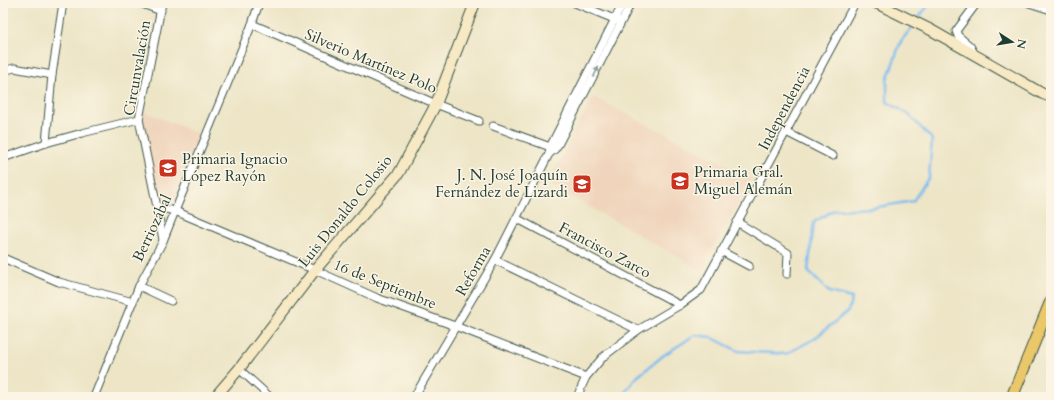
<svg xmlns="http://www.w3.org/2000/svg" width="1054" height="400" viewBox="0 0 1054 400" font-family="Cardo,serif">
<rect width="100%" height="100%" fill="#fcf5e5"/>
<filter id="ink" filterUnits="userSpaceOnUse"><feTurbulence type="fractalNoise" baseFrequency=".025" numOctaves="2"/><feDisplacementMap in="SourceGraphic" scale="8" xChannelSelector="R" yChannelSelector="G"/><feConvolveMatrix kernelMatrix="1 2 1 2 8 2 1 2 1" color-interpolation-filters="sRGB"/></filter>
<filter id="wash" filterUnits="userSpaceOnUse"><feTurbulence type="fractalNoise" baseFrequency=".012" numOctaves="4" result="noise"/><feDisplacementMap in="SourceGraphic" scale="16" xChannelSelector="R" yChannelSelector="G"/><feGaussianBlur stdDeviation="0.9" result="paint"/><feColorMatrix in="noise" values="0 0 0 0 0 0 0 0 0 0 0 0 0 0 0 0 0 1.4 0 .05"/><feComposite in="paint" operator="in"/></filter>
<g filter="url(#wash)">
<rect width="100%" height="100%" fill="#ede5c6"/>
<!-- built -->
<g fill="#f0d5bc">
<polygon points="593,97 752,178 701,270 548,183"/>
<polygon points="143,111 199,134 170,207 158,202 141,120"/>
</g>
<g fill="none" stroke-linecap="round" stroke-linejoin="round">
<!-- stream -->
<g stroke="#7bbbef" stroke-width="2.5">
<polyline points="916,21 930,3"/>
<polyline points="621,397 637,377 664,355 695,335 711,337 738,351 786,354 814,339 848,311 852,298 829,292 808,271 814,222 834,210 872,208 913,201 929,177 932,139 908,114 887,102 887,80 901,41 914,25"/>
</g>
</g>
</g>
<g filter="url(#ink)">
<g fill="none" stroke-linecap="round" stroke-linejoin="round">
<!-- minor casing -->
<g stroke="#3e564a" stroke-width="9">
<g id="minor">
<polyline points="140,3 161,11"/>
<polyline points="162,3 139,119 157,207 163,240"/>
<polyline points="575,3 619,21"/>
<polyline points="1029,3 1051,10"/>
<polyline points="252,24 436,104 479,121"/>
<polyline points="974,53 970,46 958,36 956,31 977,3"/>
<polyline points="3,71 14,68 52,75"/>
<polyline points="493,126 553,148"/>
<polyline points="786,132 833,156"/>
<polyline points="46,143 52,75 63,3"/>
<polyline points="549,154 550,147 623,3"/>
<polyline points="3,158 46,143 82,133 139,119"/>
<polyline points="157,207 175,211 315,270 377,298 455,326 586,377"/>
<polyline points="516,218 680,305"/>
<polyline points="737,222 788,253 787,274"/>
<polyline points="721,251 749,266"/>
<polyline points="3,258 59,282 133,302"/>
<polyline points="495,260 638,330"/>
<polyline points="139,286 171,301"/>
<polyline points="239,369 270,397"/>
<polyline points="94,397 139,286 163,241 175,211 252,24 259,3"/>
<polyline points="414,397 495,260 549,154 555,149 559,143 631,3"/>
<polyline points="577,397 586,377 603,357 638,330 680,305 701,290 855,3"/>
</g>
</g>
<!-- secondary casing -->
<g stroke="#3e564a" stroke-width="12">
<g id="secondary">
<polyline points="876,3 931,30 1043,94 1051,97"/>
<polyline points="215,397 239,369 315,270 399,173 436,104 475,3"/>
</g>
</g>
<!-- primary casing -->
<g stroke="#3e564a" stroke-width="13">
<polyline id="primary" points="1012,397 1051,301"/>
</g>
<!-- minor -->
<use href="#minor" stroke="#fff" stroke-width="7"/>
<!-- secondary -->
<use href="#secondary" stroke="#f7e9c3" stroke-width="10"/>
<!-- primary -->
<use href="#primary" stroke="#eac769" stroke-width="11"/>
</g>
<!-- one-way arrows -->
<defs><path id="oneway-solid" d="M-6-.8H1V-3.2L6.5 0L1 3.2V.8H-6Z"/></defs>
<use fill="#8f9e9a" href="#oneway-solid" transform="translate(596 72) rotate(-63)"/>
</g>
<!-- icons -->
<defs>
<g id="school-square" transform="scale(1)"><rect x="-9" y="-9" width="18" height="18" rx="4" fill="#c8321e" stroke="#fcf5e5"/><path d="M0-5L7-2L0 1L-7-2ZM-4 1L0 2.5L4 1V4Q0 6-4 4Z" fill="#fff"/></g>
</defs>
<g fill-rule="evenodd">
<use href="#school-square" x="168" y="168"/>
<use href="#school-square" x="680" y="181"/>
<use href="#school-square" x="582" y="184"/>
</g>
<g text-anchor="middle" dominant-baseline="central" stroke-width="3" stroke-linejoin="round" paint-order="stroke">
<!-- street labels -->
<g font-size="15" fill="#1f3d34" stroke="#fcf5e5">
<text transform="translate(371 61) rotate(23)">Silverio Martínez Polo</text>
<text transform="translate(137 68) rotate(-80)">Circunvalación</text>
<text transform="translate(784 108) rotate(-62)">Independencia</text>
<text transform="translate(345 211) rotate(-51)">Luis Donaldo Colosio</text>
<text transform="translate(152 228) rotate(-65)">Berriozábal</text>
<text transform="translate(605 250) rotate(28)">Francisco Zarco</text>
<text transform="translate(473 271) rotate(-60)">Reforma</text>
<text transform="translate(385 284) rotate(22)">16 de Septiembre</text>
</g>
<!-- poi labels -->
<g font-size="15" fill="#1f3d34" stroke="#fcf5e5" text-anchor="start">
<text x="182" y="159">Primaria Ignacio<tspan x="182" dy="17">López Rayón</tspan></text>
<text x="694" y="172">Primaria Gral.<tspan x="694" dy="17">Miguel Alemán</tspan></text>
<text x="568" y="175" text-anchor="end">J. N. José Joaquín<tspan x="568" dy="17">Fernández de Lizardi</tspan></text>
</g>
</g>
<!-- margin -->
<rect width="1054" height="400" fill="none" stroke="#fcf5e5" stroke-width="16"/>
<!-- north arrow -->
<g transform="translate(1012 42) rotate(102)" stroke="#fcf5e5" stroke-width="3" paint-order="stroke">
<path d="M0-3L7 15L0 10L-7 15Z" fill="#1f3d34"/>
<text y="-6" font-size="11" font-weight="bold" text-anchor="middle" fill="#1f3d34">N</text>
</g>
</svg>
